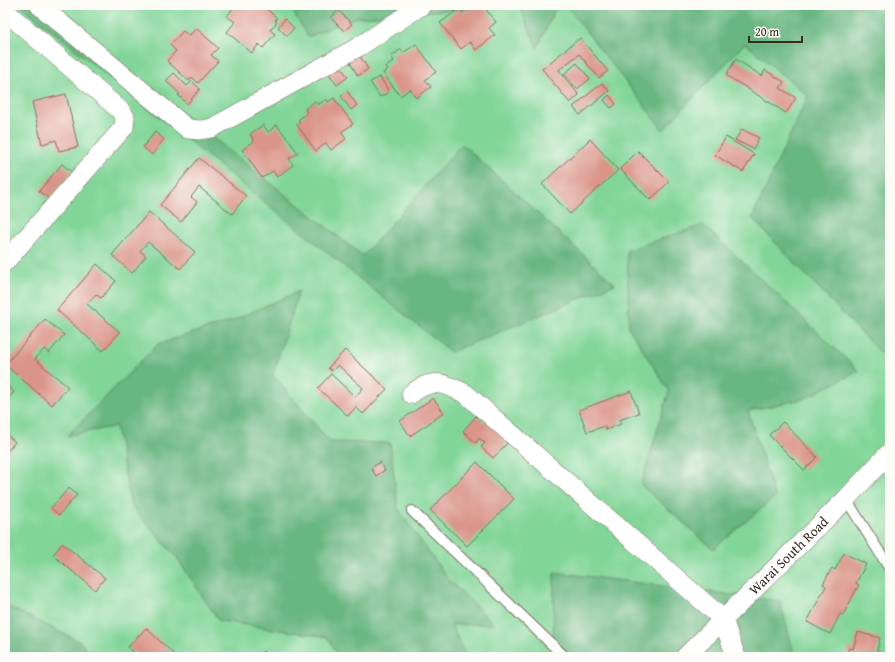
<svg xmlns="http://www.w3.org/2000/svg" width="895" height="662" viewBox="0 0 895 662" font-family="'Gentium Book Plus',serif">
<rect width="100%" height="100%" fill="#fdfcf7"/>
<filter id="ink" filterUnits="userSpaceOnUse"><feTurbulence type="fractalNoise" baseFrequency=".025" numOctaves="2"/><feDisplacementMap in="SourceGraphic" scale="8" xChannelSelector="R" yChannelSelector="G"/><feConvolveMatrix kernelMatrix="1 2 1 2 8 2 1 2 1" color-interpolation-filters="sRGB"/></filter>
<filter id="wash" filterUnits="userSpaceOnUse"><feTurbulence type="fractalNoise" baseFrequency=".012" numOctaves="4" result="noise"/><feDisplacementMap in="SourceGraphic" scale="16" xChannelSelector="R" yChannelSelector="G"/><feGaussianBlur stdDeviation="0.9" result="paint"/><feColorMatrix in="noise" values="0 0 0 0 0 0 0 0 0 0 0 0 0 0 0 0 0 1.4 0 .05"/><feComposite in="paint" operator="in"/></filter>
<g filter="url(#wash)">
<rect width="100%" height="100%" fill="#f7efde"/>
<!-- green -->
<rect fill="#81d598" stroke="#5e805b" x="5" y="5" width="885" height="652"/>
<!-- forest -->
<g fill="#68b680" stroke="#52704f">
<polygon points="20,5 45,5 363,256 462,144 615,284 451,352"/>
<polygon points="289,5 503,5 353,18 308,37"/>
<polygon points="519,5 557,5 537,48"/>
<polygon points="566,5 890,5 890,363 752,218 808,96 745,43 663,130"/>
<polygon points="703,225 859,371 803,399 748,411 775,497 713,549 641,485 669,391 629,328 627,250"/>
<polygon points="299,291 273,375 330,442 390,443 398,509 448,579 494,624 451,625 466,657 339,657 327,637 219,621 177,558 131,506 116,426 67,436 158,344 231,321"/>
<polygon points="554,572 780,601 795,657 553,657"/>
<polygon points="5,605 80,642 92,657 5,657"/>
</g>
<g id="blocks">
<!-- building -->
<g fill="#da9489">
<polygon points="236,5 243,5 247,8 249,5 262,5 277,18 275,20 277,22 270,30 275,34 263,48 259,44 252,53 227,32 235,22 227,16"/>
<polygon points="478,5 482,5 496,22 489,28 495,35 476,50 470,42 461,49 440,23 460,8 463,13 469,8 471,10"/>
<polygon points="338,10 352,24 344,31 331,18"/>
<polygon points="285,19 294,28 287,36 278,27"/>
<polygon points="196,28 218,48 211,55 218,61 198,83 192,77 189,81 167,61 176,51 170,45 183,31 189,36"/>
<polygon points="580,38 608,71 599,78 579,54 559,70 579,95 570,103 542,69"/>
<polygon points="416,44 436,72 425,80 431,87 416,98 410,89 400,96 383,73 388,69 386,67 394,61 391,57 401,49 403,53"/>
<polygon points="358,53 368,69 358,76 348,59"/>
<polygon points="736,59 762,76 765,70 784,82 780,88 796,98 786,113 726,75"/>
<polygon points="577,63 590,79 577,89 564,74"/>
<polygon points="338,64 348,77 337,85 327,71"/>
<polygon points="174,73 187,86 192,81 200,89 187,104 178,95 180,94 166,81"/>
<polygon points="380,77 389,92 380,97 370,82"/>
<polygon points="602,83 609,91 580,115 573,107"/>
<polygon points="347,91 357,105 351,110 341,96"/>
<polygon points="66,94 78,147 59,151 56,140 42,144 32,102"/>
<polygon points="609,95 616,104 611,108 604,100"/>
<polygon points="334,98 353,124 341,132 346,139 331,150 326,143 316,151 297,125 300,122 298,120 307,113 305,109 315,101 318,105 326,99 328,102"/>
<polygon points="263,125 268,132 277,125 298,153 289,159 293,165 277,177 273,171 262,178 242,150 254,141 250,134"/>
<polygon points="742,129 759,138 753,149 735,140"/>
<polygon points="155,132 164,139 152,155 143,147"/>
<polygon points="726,137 754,154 743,172 715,155"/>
<polygon points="590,139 618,170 570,214 542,184"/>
<polygon points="638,151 669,182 650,200 620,169"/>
<polygon points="199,158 246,196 232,214 199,187 191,197 197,202 181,222 160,205"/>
<polygon points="62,164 72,172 49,199 39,191"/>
<polygon points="149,212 195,252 180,269 148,242 140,251 146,256 132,273 112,255"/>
<polygon points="97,264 116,281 101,298 96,294 87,304 120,332 103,351 57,310"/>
<polygon points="45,319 64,335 49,353 44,349 35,359 68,387 52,405 5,365"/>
<polygon points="345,350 387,389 363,414 356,407 348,416 318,388 331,374 355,397 363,388 338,365 332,371 328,368"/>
<polygon points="5,383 14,392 5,402"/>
<polygon points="631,391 639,413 619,420 621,424 606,430 605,426 587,432 579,410"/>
<polygon points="433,398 444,413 410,436 400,421"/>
<polygon points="476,416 485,423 486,421 509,441 493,458 481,447 485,443 479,438 476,443 463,431"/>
<polygon points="783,422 817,457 804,470 769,435"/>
<polygon points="5,433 15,442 5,454"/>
<polygon points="380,462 385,470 376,476 371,468"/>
<polygon points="477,462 514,499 467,546 430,510"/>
<polygon points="69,488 77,495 59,515 51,508"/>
<polygon points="62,543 105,578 95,590 53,555"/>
<polygon points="844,553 866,564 856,583 859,585 843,615 840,614 830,634 807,622 826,586 823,584 832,568 835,570"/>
<polygon points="146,628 177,657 139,657 128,647"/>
<polygon points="858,632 880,638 876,655 880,657 846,657 849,648 853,649"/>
<polygon points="263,651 270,657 258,657"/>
</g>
</g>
</g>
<g filter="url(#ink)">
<use href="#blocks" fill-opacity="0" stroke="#7d6f61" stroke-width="1"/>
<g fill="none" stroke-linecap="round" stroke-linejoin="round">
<!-- lane casing -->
<g stroke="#7d6f61" stroke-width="12">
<g id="lane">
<polyline points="846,499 890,569"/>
<polyline points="412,511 565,657"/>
</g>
</g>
<!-- street casing -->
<g stroke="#7d6f61" stroke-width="20">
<g id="street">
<polyline points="39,5 188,129 200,130 212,128 360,46 422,5"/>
<polyline points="5,11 121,111 125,117 124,127 5,262"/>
<path d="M411 394C432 377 444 383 466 394L723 619 736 657"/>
<path id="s1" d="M685 657 846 499 890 452"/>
</g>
</g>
<!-- lane -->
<use href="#lane" stroke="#fff" stroke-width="10"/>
<!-- street -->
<use href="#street" stroke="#fff" stroke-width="19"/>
</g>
</g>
<g text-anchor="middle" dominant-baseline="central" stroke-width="3" stroke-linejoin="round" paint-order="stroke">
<!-- street labels -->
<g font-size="14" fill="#3b2a1e" stroke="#fdfcf7">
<text stroke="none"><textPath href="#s1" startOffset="145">Warai South Road</textPath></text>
</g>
</g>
<!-- margin -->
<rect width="895" height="662" fill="none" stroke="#fdfcf7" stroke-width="20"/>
<!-- scale -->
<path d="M749 36v6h53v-6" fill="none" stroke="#3b2a1e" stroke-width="2"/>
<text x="755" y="36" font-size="12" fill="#3b2a1e" stroke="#fdfcf7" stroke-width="3" paint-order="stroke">20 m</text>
</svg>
